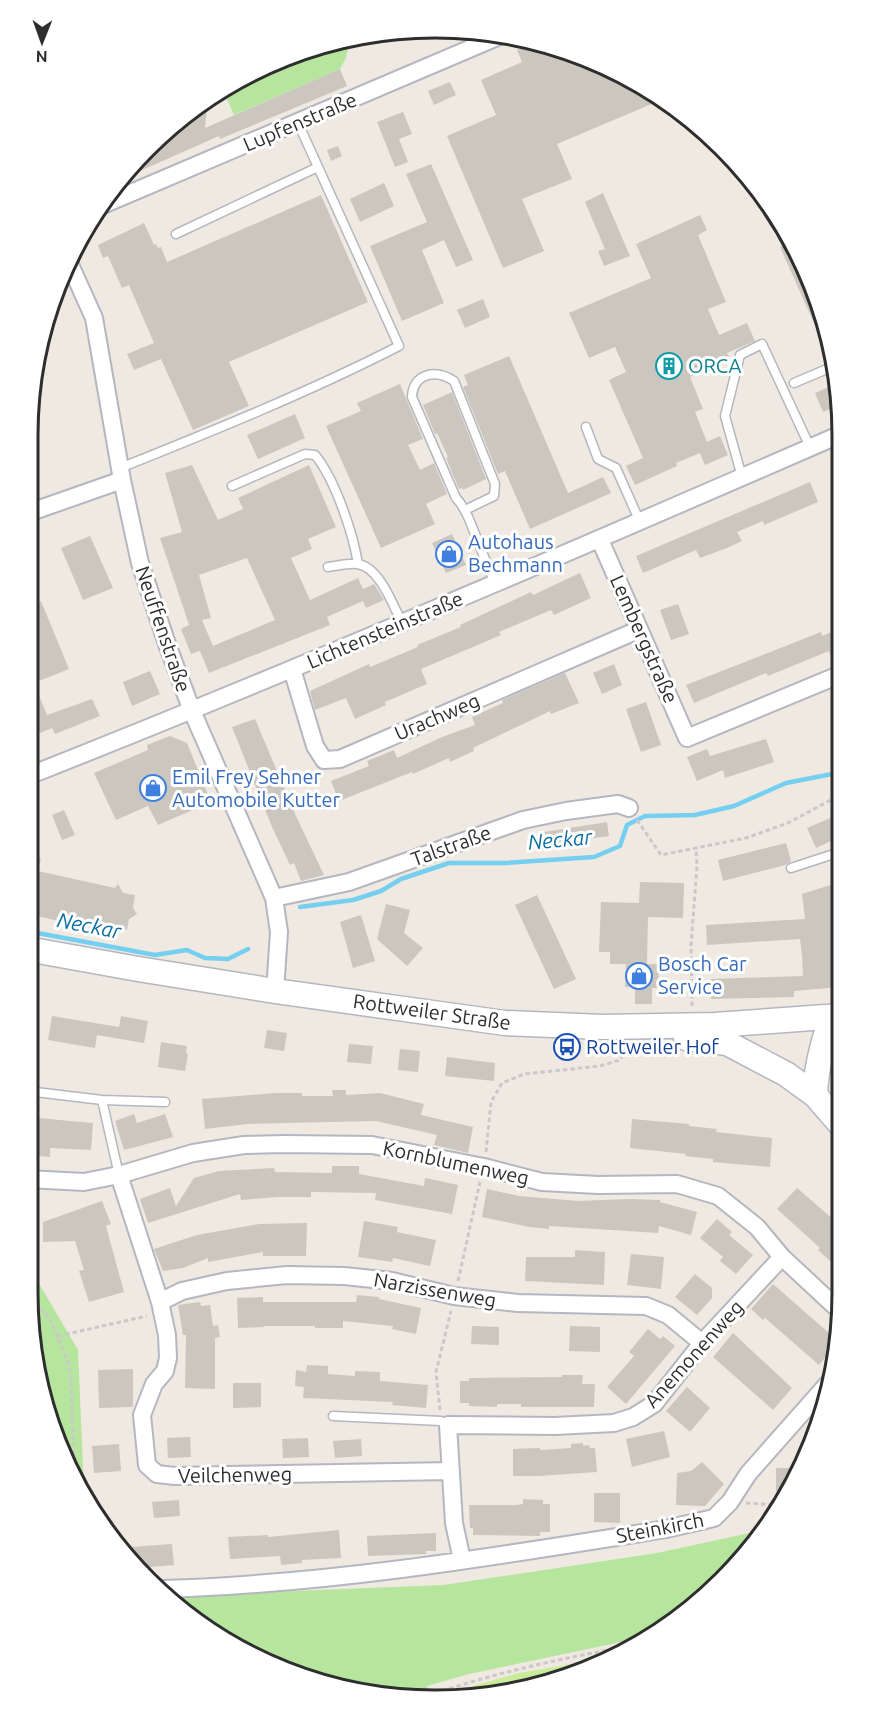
<svg xmlns="http://www.w3.org/2000/svg" width="869" height="1728" font-family="Ubuntu,sans-serif">
<rect width="100%" height="100%" fill="#efe9e1"/>
<path fill="#b6e59e" d="M350,38L346,58L340,69L234,115L222,88L230,82L303,49Z
M27,1263L78,1350L84,1491L49,1425L27,1294Z
M759,1531L723,1581L645,1637L469,1674L427,1686L429,1696L355,1693L278,1670L208,1633L169,1596L444,1585L657,1553Z"/>
<path fill="#c9ec9a" d="M330,43L279,63L278,60L303,49Z
M619,1656L487,1698L438,1696L519,1673Z"/>
<g fill="none" stroke-linecap="round" stroke-linejoin="round">
<path stroke="#75cff0" stroke-width="4.5" d="M300,907L353,900L381,891L401,879L449,863H506L594,857L620,846L627,825L645,816L695,815L734,806L786,783L832,774L840,767
M27,931L155,955L187,950L205,958L228,959L248,949"/>
</g>
<path fill="#cbc7bf" fill-rule="evenodd" d="M540,41L614,69L650,93L654,103L557,144L572,179L522,199L544,251L503,268L447,136L496,115L481,80L522,62L517,50Z
M340,69L347,86L220,139L219,136L115,182L166,128L193,109L197,114L207,109L205,128Z
M450,82L456,95L434,105L428,91Z
M403,112L412,134L399,139L408,162L395,167L377,122Z
M338,146L342,156L331,161L327,150Z
M431,164L473,260L456,267L444,240L422,250L444,303L402,321L370,246L427,222L406,174Z
M384,183L394,206L360,222L350,199Z
M603,193L630,256L604,266L598,251L605,249L585,202Z
M321,195L368,302L229,362L249,406L193,430L161,359L134,370L127,354L154,343L129,285L122,288L108,256L103,258L98,245L144,223L154,245L156,244L158,248L161,247L167,262Z
M700,215L707,230L698,235L726,302L708,309L719,335L747,323L755,341L727,353L730,359L690,377L703,409L695,412L707,442L720,436L728,455L705,465L700,453L676,463L677,466L635,485L626,466L643,458L609,380L626,372L615,347L589,358L569,313L651,278L636,244Z
M790,243L811,278L825,330L818,332L780,247Z
M483,299L490,317L465,328L457,310Z
M509,356L568,493L603,477L611,493L530,529L505,471L498,474L463,387L468,385L464,375Z
M838,383L839,405L823,412L815,393Z
M400,384L423,439L408,445L420,470L434,463L447,494L426,504L435,524L381,548L326,426L361,411L357,403Z
M452,392L486,479L463,490L462,488L459,489L446,458L448,457L437,433L435,434L423,405Z
M295,414L305,438L258,459L247,435Z
M192,465L218,520L243,509L238,498L309,465L336,527L308,539L312,549L291,558L310,600L358,578L363,589L374,584L384,600L366,608L363,601L327,617L330,625L209,673L200,651L191,654L181,629L189,625L160,538L182,532L165,473ZM247,558L275,620L213,646L202,620L211,618L199,575Z
M810,482L818,502L764,525L763,521L737,532L742,541L727,548L700,558L696,550L643,573L636,556Z
M452,534L466,565L446,573L432,543Z
M90,536L113,588L83,600L61,548Z
M580,573L591,598L554,615L551,610L499,632L501,635L421,669L427,684L385,702L386,705L355,719L346,698L315,710L310,691L369,664L370,667L418,647L417,645L461,627L460,625L531,592L533,595Z
M41,601L69,669L34,683L47,715L92,699L100,716L55,734L52,728L28,738V606Z
M678,604L689,634L671,640L660,610Z
M839,629V651L830,655L829,651L768,676L766,673L694,703L686,685L821,632L822,636Z
M614,664L622,685L602,694L593,673Z
M150,671L160,694L132,706L123,682Z
M565,673L579,703L551,714L550,711L473,748L474,751L450,762L449,758L413,774L412,772L339,801L331,781L369,766L367,761L394,750L397,758L442,737L475,725L472,717L503,703L502,700Z
M646,702L661,745L641,752L626,709Z
M255,719L296,816L324,875L301,881L294,863L290,865L272,827L232,727Z
M170,736L187,743L211,802L158,825L148,806L116,820L94,773L148,750L147,745Z
M766,739L774,762L725,778L723,770L697,781L687,757L707,749L710,756Z
M64,810L75,835L62,840L52,815Z
M840,814V837L816,848L807,828Z
M607,822L609,836L540,846L538,833Z
M786,843L791,861L785,865L723,881L718,860Z
M27,856L41,858L38,871L115,888L118,884L123,893L135,895L133,908L137,914L129,919L127,930L113,928L104,933L98,919L87,927L27,914Z
M640,882L684,883L683,918L648,917L647,964H659L658,988H652V1004H635V987H625L626,964H610V952H599L601,902L639,903Z
M840,882V987L794,991V997L711,999V979L803,976L802,956L800,939L707,945L706,925L805,919L802,894Z
M537,895L576,979L554,989L515,905Z
M386,904L410,910L404,933L423,948L407,966L377,939Z
M361,915L375,961L353,968L340,922Z
M52,1016L119,1027L121,1016L148,1021L144,1043L97,1035L95,1048L48,1040Z
M267,1030L287,1033L284,1051L264,1048Z
M161,1042L187,1046L186,1053L188,1054L185,1071L158,1067Z
M349,1044L373,1046L371,1064L347,1062Z
M400,1049L420,1051L418,1072L398,1070Z
M447,1057L495,1063L494,1081L445,1076Z
M332,1090H346V1095L380,1093L424,1104L421,1115L473,1127L468,1153L434,1145L437,1135L376,1121L248,1124L205,1129L202,1099L275,1093H302V1096H333Z
M134,1114L137,1123L165,1114L173,1137L124,1150L115,1121Z
M27,1117L93,1123L91,1150L50,1148V1157L27,1155Z
M632,1119L689,1124V1126L717,1129L716,1132L772,1138L770,1167L713,1162V1159L685,1156L686,1154L630,1148Z
M332,1166H359V1174L424,1186L425,1178L458,1185L452,1214L375,1200L376,1193L311,1192V1197H277L241,1200L240,1194L148,1223L140,1199L170,1188L176,1206L194,1178L219,1171L274,1168L275,1172L332,1173Z
M797,1188L841,1226V1271L818,1250L820,1248L777,1209Z
M487,1189L519,1196L578,1201L629,1199L660,1200V1202L697,1212L691,1235L659,1226L658,1233L549,1226V1229L529,1227L482,1217Z
M102,1201L111,1224L106,1226L124,1292L89,1302L79,1271L84,1270L75,1241L43,1242V1222Z
M717,1219L732,1232L729,1235L753,1255L736,1274L720,1261L723,1257L700,1238Z
M364,1221L398,1227L397,1232L436,1240L430,1266L393,1258L392,1262L358,1257Z
M307,1223L306,1256H263V1252L208,1262V1258L183,1268L163,1271L154,1249L197,1235L259,1224Z
M575,1250L605,1252L604,1285L525,1281L526,1257H575Z
M631,1254L664,1257L661,1289L627,1285Z
M695,1274L712,1288V1298L697,1315L675,1297Z
M773,1284L838,1341L819,1365L765,1318L763,1320L751,1309Z
M357,1295L379,1297V1299L421,1308L416,1334L392,1329L393,1326L343,1321V1328H315V1326H264V1327L238,1328L237,1298L263,1297V1302H356Z
M200,1302L201,1306L210,1305L213,1326L218,1325L220,1337L215,1338V1389L185,1388L186,1335H183L178,1305Z
M472,1326L499,1327V1345L471,1344Z
M570,1326L600,1327V1352L569,1351Z
M648,1329L660,1339L663,1336L675,1346L626,1404L607,1387L634,1356L629,1352Z
M733,1333L792,1388L773,1410L713,1357Z
M307,1365L328,1366V1374L355,1376V1371L380,1372V1381L428,1385L426,1408L392,1405L393,1402L303,1398L304,1387L295,1386L296,1370L306,1372Z
M133,1369V1407L99,1408L98,1370Z
M562,1375H583L582,1384H595L594,1407H521V1404H497V1407L469,1406V1403H460V1381H469V1378L562,1377Z
M233,1383H261V1407L233,1408Z
M687,1387L710,1408L690,1432L666,1411Z
M664,1431L670,1457L632,1467L626,1439Z
M190,1437L191,1457L168,1458L167,1438Z
M308,1438L309,1457L283,1458L282,1439Z
M361,1439L362,1456L335,1458L333,1441Z
M583,1443V1446L589,1445L590,1448H595L597,1472L539,1476H513V1449L540,1448V1450L571,1448V1444Z
M119,1444L121,1471L94,1473L92,1446Z
M702,1462L724,1484L705,1506L676,1505L677,1473L691,1471Z
M776,1468H796L797,1478L788,1491H776Z
M594,1493H620V1523L594,1522Z
M523,1499L543,1500V1504H550V1532H540V1536L473,1535V1528H470L469,1505H516L523,1504Z
M179,1500L180,1516L154,1518L152,1502Z
M339,1530L341,1558L302,1560V1563L281,1565L280,1556L230,1559L228,1537L268,1535V1537Z
M436,1533V1551H426V1554L368,1556L367,1536Z
M172,1544L174,1565L139,1568L118,1548Z"/>
<g fill="none" stroke-linecap="round" stroke-linejoin="round">
<defs>
<path id="lane" d="M176,234L318,167L298,123
M794,383L834,366
M586,427L598,459L616,468L640,522
M120,468C215,430 309,392 399,346L318,167
M742,477L725,416L740,355L762,344L810,447
M232,486L305,454L315,455C335,479 353,533 358,564
M465,510L494,496L495,484L454,381C436,369 413,373 412,397L456,498C462,504 465,510 469,519L495,584
M328,567C337,566 348,563 357,564C379,566 393,605 402,623
M791,868L840,852
M27,1091L102,1100L165,1102
M102,1100L119,1175
M333,1416L441,1421L448,1425"/>
<path id="street" d="M98,207L502,35
M67,258L94,318L122,480L140,563L167,644L192,711L274,898L279,932L275,991
M28,513L122,480
M600,540L687,738L839,675
M292,669L315,746L324,760L340,759L638,630
M28,776C301,668 570,552 839,435
M274,898L349,882L523,820L566,811L618,804L629,808
M119,1175L160,1302L167,1335L168,1358L165,1371L154,1384L142,1415L147,1465L157,1474L175,1476L451,1471
M27,1179L84,1182L119,1175L193,1153L244,1145L284,1144L372,1145L484,1167L542,1182L598,1185L677,1184L718,1196L757,1227L782,1257L841,1312
M160,1302L182,1291L227,1281L287,1275L344,1276L392,1281L454,1296L518,1303L646,1306L668,1315L702,1343
M462,1560L454,1523L448,1425L555,1426L614,1423L633,1417L654,1404L702,1343L782,1257
M162,1589C332,1584 498,1556 666,1529L714,1518L730,1502L748,1474L831,1380"/>
<path id="secondary" d="M27,949L138,969L275,991L505,1023L603,1027L715,1025L840,1016
M686,1038L727,1043L786,1074L815,1095L841,1125
M815,1095C816,1067 822,1044 832,1017"/>
</defs>
<use href="#lane" stroke="#b4b7c1" stroke-width="11"/>
<use href="#street" stroke="#b4b7c1" stroke-width="20"/>
<use href="#secondary" stroke="#b4b7c1" stroke-width="27"/>
<path stroke="#c9c9c9" stroke-width="3" stroke-dasharray="4.5 3" stroke-linecap="butt" d="M637,820L661,855L746,838L788,823L840,795
M692,1006L691,946L697,866L696,849
M486,1152L491,1102L502,1083L524,1074L600,1066L620,1060L627,1046
M458,1281L480,1182
M28,1299L50,1318L70,1368L75,1474
M58,1336L147,1316
M440,1410L436,1372L451,1311
M746,1503L778,1505
M428,1696C496,1672 564,1658 635,1645"/>
<use href="#lane" stroke="#fff" stroke-width="8"/>
<use href="#street" stroke="#fff" stroke-width="16"/>
<use href="#secondary" stroke="#fff" stroke-width="24"/>
</g>
<defs>
<symbol id="building-ring" viewBox="-11 -11 22 22"><circle r="9.5" fill="#fff" stroke="#0f9aa8" stroke-width="1.5"/><path d="M-4-6H4V6H1V3H-1V6H-4ZM-2.5-4.3h1.7v1.8h-1.7ZM.8-4.3h1.7v1.8H.8ZM-2.5-1h1.7V.8h-1.7ZM.8-1h1.7V.8H.8Z" fill="#0f9aa8"/></symbol>
<symbol id="shop-ring" viewBox="-11 -11 22 22"><circle r="9.5" fill="#fff" stroke="#3f7fe0" stroke-width="1.5"/><path d="M-5-2.5h2.3a2.7 3.5 0 0 1 5.4 0H5L5.5 6h-11ZM-1.5-2.5h3a1.5 2.3 0 0 0-3 0Z" fill="#3f7fe0"/></symbol>
<symbol id="bus-ring" viewBox="-11 -11 22 22"><circle r="9.5" fill="#fff" stroke="#1a4fb4" stroke-width="1.5"/><path d="M-5-6H5V4H4V6H2V4H-2V6H-4V4H-5ZM-3.5-4V0h7V-4ZM-3.5 1.2v1.5H-2V1.2ZM2 1.2v1.5H3.5V1.2Z" fill="#1a4fb4"/></symbol>
</defs>
<g fill-rule="evenodd">
<use href="#building-ring" x="654" y="351" width="30" height="30"/>
<use href="#shop-ring" x="434" y="539" width="30" height="30"/>
<use href="#shop-ring" x="138" y="773" width="30" height="30"/>
<use href="#shop-ring" x="624" y="961" width="30" height="30"/>
<use href="#bus-ring" x="552" y="1032" width="30" height="30"/>
</g>
<g text-anchor="middle" stroke-width="6" stroke-linejoin="round" paint-order="stroke">
<g font-size="20" fill="#2e2e2e" stroke="#fff">
<text transform="translate(300 122) rotate(-23)" y="7">Lupfenstraße</text>
<text transform="translate(163 629) rotate(71)" y="7">Neuffenstraße</text>
<text transform="translate(385 630) rotate(-23)" y="7">Lichtensteinstraße</text>
<text transform="translate(644 639) rotate(66)" y="7">Lembergstraße</text>
<text transform="translate(437 717) rotate(-23)" y="7">Urachweg</text>
<text transform="translate(451 846) rotate(-20)" y="7">Talstraße</text>
<text transform="translate(432 1012) rotate(8)" y="7">Rottweiler Straße</text>
<text transform="translate(456 1163) rotate(12)" y="7">Kornblumenweg</text>
<text transform="translate(435 1290) rotate(10)" y="7">Narzissenweg</text>
<text transform="translate(694 1354) rotate(-48)" y="7">Anemonenweg</text>
<text transform="translate(235 1475) rotate(-1)" y="7">Veilchenweg</text>
<text transform="translate(660 1528) rotate(-11)" y="7">Steinkirch</text>
</g>
<g font-size="20" fill="#0d838f" stroke="#fff" text-anchor="start">
<text x="688" y="373">ORCA</text>
</g>
<g font-size="20" fill="#366cbe" stroke="#fff" text-anchor="start">
<text x="468" y="549">Autohaus<tspan x="468" dy="23">Bechmann</tspan></text>
<text x="172" y="784">Emil Frey Sehner<tspan x="172" dy="23">Automobile Kutter</tspan></text>
<text x="658" y="971">Bosch Car<tspan x="658" dy="23">Service</tspan></text>
</g>
<g font-size="20" fill="#164399" stroke="#fff" text-anchor="start">
<text x="586" y="1054">Rottweiler Hof</text>
</g>
<g font-size="21" font-style="italic" fill="#0d6fa3" stroke="#fff">
<text transform="translate(560 840) rotate(-5)" y="7">Neckar</text>
<text transform="translate(89 926) rotate(11)" y="7">Neckar</text>
</g>
</g>
<path d="M0 0H869V1728H0ZM435 38H435A397 397 0 0 1 832 435V1293A397 397 0 0 1 435 1690H435A397 397 0 0 1 38 1293V435A397 397 0 0 1 435 38Z" fill="#fff" fill-rule="evenodd"/>
<path fill="none" stroke="#2e2e2e" stroke-width="3" d="M435 38H435A397 397 0 0 1 832 435V1293A397 397 0 0 1 435 1690H435A397 397 0 0 1 38 1293V435A397 397 0 0 1 435 38Z"/>
<g transform="translate(42 42) rotate(181)" stroke="#ffffff" stroke-width="4.5" paint-order="stroke">
<path d="M0-4.5L10 22L0 15L-10 22Z" fill="#2e2e2e"/>
<text y="-9" font-size="16" font-weight="bold" text-anchor="middle" fill="#2e2e2e">N</text>
</g>
</svg>
